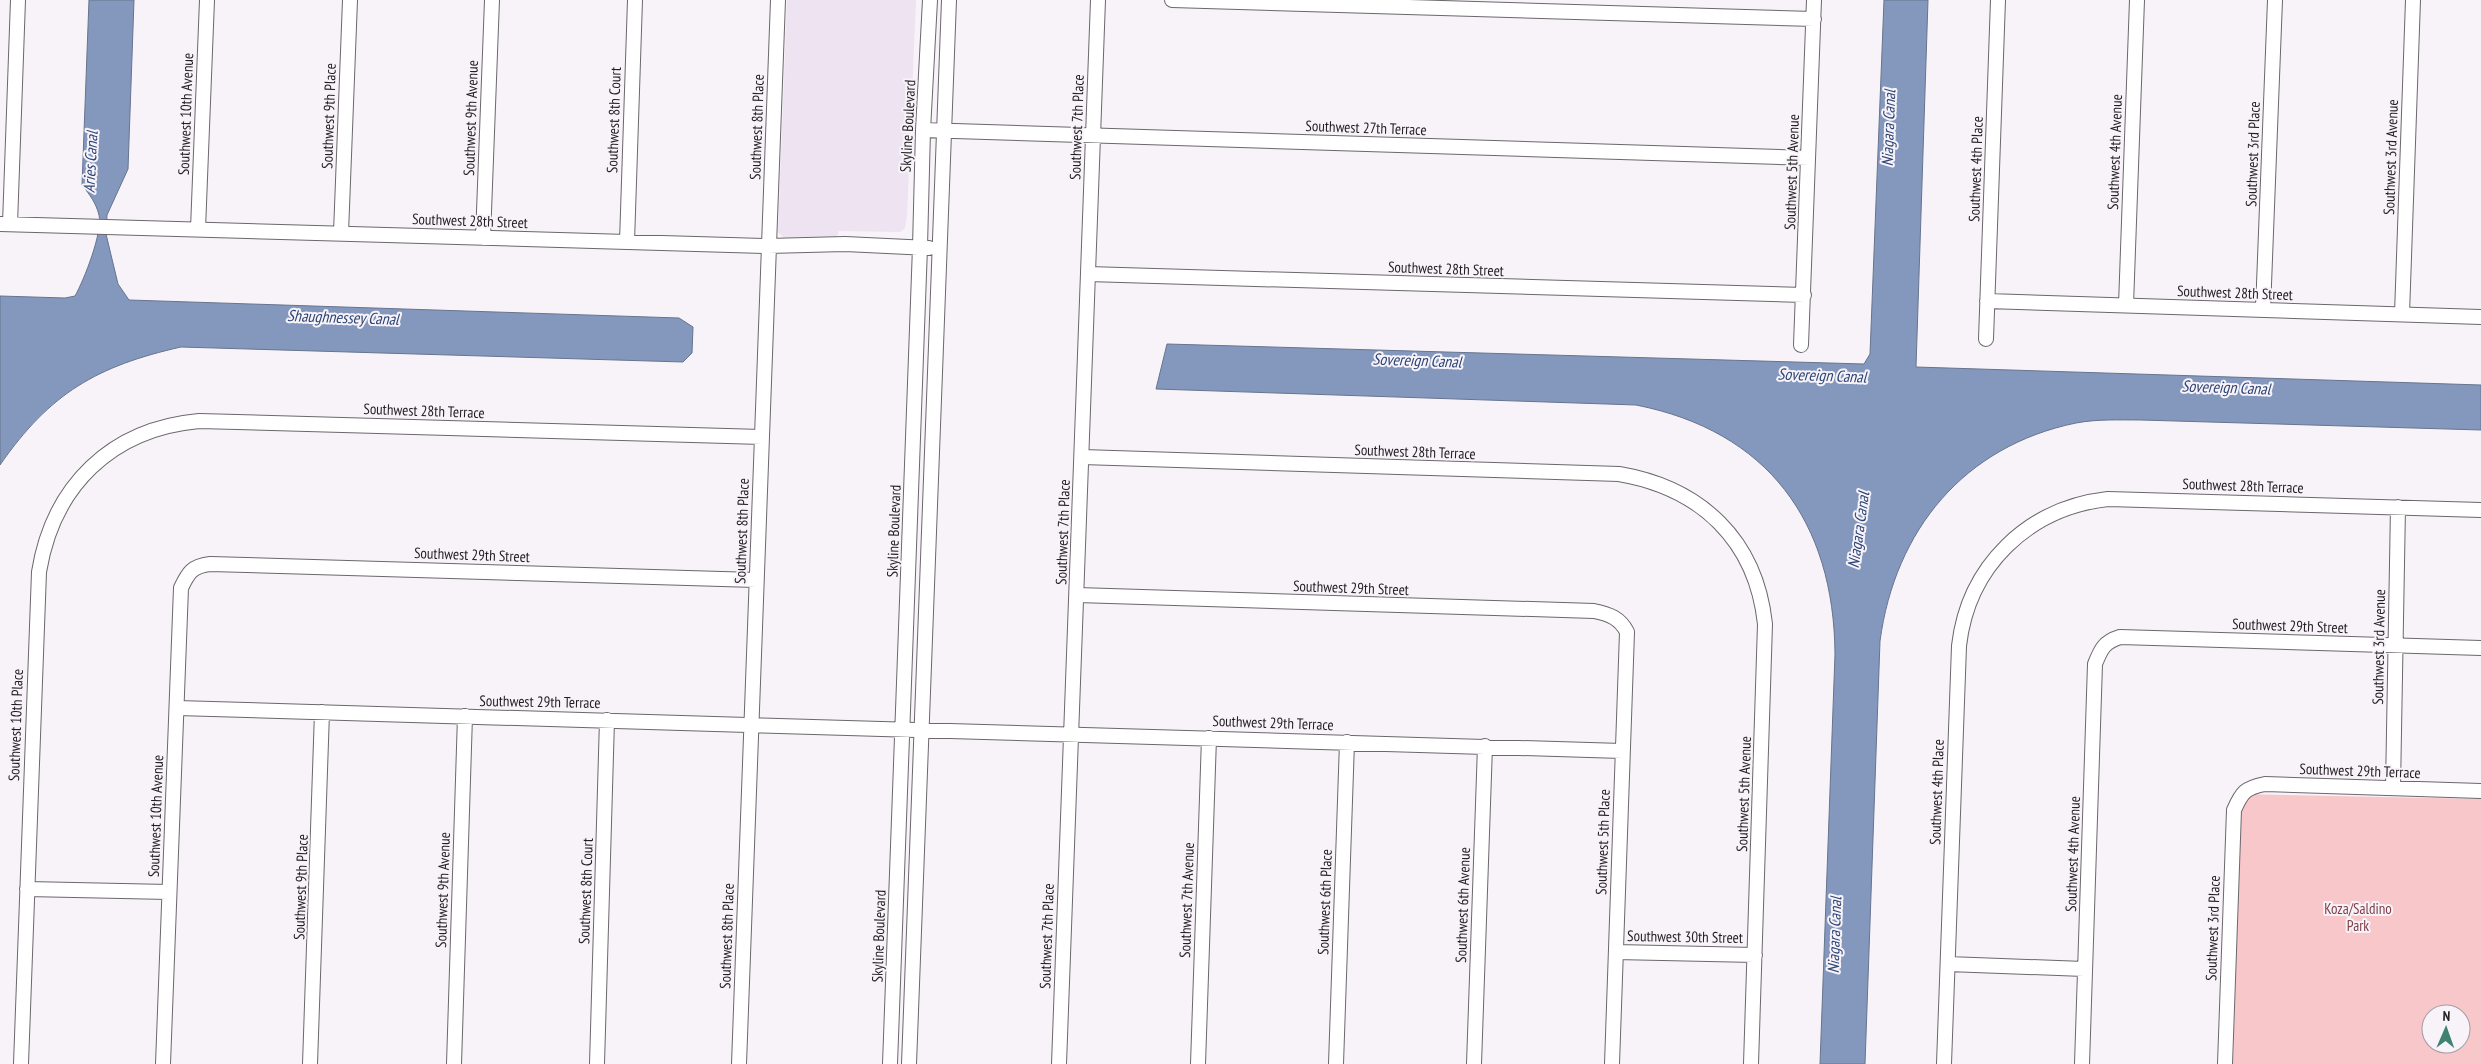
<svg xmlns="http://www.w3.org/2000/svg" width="2481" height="1064" font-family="'PT Sans Narrow',sans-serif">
<rect width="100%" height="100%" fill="#f8f3f9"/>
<path fill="#eee4f1" d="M787,0H916L907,215L905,228L900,232L839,231L836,238L787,241L778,232Z"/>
<path fill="#f8c7ca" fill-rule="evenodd" d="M2241,794L2481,799V1064H2233ZM2431,1014H2461V1044H2431Z"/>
<path fill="#8498bd" stroke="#66748e" d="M89,0H134L128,169L107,215L106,234L118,284L129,300L679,318L693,327L692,353L683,362L181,347C97,366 50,393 0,465V296L65,298L75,296C84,280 103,232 99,215C96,203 90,195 82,185Z
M1884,0H1928L1916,367L2481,385V430L2141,420C2119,420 2097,419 2076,423C1964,446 1895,530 1880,641L1865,1064H1820L1835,654C1834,522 1768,431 1636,405L1156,389L1167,344L1864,364L1870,354Z"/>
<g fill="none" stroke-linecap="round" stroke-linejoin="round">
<defs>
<path id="minor" d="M1172,0L1814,19
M923,130L1808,158
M0,224L768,246L845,244L929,248
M10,224L18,0
M198,229L207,0
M341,233L350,0
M483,238L492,0
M627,242L635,0
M1088,274L1804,295
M1987,301L2481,317
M2126,305L2137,0
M2263,310L2275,0
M2402,314L2413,0
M1986,339L1998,0
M1801,345L1814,0
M1082,457L1619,474C1701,488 1756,540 1765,624L1751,1064
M1077,595L1594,611C1609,614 1620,618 1627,632L1612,1064
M177,708L1622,751
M2393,788L2398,507
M27,889L169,892
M1616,952L1755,955
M1948,964L2084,969
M21,1064L39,572C53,486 111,429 199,421L762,437
M163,1064L181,588C188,573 192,566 210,564L756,580
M310,1064L322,712
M454,1064L465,716
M597,1064L607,720
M739,1064L778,0
M890,1064L920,247L923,130L930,0
M909,1064L949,0
M1059,1064L1098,0
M1198,1064L1209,738
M1336,1064L1347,742
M1474,1064L1485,746
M1944,1064L1959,646C1968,566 2028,508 2108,499L2481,510
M2082,1064L2095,664C2101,649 2104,642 2120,637L2481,648
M2225,1064L2234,810C2242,792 2245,788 2265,784L2481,791"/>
</defs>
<use href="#minor" stroke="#6b676c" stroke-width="16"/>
<use href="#minor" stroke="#fff" stroke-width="14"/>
</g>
<g text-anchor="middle" stroke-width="4" stroke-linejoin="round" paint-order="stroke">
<g font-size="15" fill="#211f21" stroke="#f8f3f9">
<text transform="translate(186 114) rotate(-88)" y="5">Southwest 10th Avenue</text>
<text transform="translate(329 116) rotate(-88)" y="5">Southwest 9th Place</text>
<text transform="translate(471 118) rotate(-88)" y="5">Southwest 9th Avenue</text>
<text transform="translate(614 120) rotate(-88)" y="5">Southwest 8th Court</text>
<text transform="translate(908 126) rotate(-87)" y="5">Skyline Boulevard</text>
<text transform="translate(757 127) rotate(-88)" y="5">Southwest 8th Place</text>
<text transform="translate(1077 127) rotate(-88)" y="5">Southwest 7th Place</text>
<text transform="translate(1366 128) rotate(2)" y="5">Southwest 27th Terrace</text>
<text transform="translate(2115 152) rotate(-88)" y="5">Southwest 4th Avenue</text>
<text transform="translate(2253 154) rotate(-88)" y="5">Southwest 3rd Place</text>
<text transform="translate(2391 157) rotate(-88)" y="5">Southwest 3rd Avenue</text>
<text transform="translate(1976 169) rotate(-88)" y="5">Southwest 4th Place</text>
<text transform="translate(1792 172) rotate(-88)" y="5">Southwest 5th Avenue</text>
<text transform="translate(470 221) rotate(2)" y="5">Southwest 28th Street</text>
<text transform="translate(1446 269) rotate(2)" y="5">Southwest 28th Street</text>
<text transform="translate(2235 293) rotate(2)" y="5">Southwest 28th Street</text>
<text transform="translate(424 411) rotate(2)" y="5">Southwest 28th Terrace</text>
<text transform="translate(1415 452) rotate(2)" y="5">Southwest 28th Terrace</text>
<text transform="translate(2243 486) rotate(2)" y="5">Southwest 28th Terrace</text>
<text transform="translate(742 531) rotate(-88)" y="5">Southwest 8th Place</text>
<text transform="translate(894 531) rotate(-88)" y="5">Skyline Boulevard</text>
<text transform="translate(1063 532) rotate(-88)" y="5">Southwest 7th Place</text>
<text transform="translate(472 555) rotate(2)" y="5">Southwest 29th Street</text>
<text transform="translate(1351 588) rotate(2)" y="5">Southwest 29th Street</text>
<text transform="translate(2290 626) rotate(2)" y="5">Southwest 29th Street</text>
<text transform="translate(2379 647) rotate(-89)" y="5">Southwest 3rd Avenue</text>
<text transform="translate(540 702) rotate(1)" y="5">Southwest 29th Terrace</text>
<text transform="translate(1273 723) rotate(2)" y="5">Southwest 29th Terrace</text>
<text transform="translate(16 725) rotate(-88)" y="5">Southwest 10th Place</text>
<text transform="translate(2360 771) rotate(2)" y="5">Southwest 29th Terrace</text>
<text transform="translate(1937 792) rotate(-88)" y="5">Southwest 4th Place</text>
<text transform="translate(1744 794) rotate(-88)" y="5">Southwest 5th Avenue</text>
<text transform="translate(156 816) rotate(-88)" y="5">Southwest 10th Avenue</text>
<text transform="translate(1603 842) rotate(-88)" y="5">Southwest 5th Place</text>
<text transform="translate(2073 854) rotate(-88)" y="5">Southwest 4th Avenue</text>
<text transform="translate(301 887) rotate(-88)" y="5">Southwest 9th Place</text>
<text transform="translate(443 890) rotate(-88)" y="5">Southwest 9th Avenue</text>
<text transform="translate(586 891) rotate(-88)" y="5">Southwest 8th Court</text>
<text transform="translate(1187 900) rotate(-88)" y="5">Southwest 7th Avenue</text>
<text transform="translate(1325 902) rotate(-88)" y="5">Southwest 6th Place</text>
<text transform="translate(1463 905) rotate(-88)" y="5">Southwest 6th Avenue</text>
<text transform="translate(2213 928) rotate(-88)" y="5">Southwest 3rd Place</text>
<text transform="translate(727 936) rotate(-88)" y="5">Southwest 8th Place</text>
<text transform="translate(879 936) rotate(-88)" y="5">Skyline Boulevard</text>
<text transform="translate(1047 936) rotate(-88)" y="5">Southwest 7th Place</text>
<text transform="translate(1685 937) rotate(1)" y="5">Southwest 30th Street</text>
</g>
<g font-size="15" fill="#7f3e46" stroke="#f8f3f9">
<text x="2358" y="914">Koza/Saldino<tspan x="2358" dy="17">Park</tspan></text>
</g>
<g font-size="16" font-style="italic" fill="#2b4576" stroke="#f8f3f9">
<text transform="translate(1888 128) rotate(-88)" y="6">Niagara Canal</text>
<text transform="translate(90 162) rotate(-87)" y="6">Aries Canal</text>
<text transform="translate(343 317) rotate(2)" y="6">Shaughnessey Canal</text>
<text transform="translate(1417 360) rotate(2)" y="6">Sovereign Canal</text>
<text transform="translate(1822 375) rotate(2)" y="6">Sovereign Canal</text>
<text transform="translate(2226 387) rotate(2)" y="6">Sovereign Canal</text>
<text transform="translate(1858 530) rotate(-82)" y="6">Niagara Canal</text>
<text transform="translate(1834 935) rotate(-88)" y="6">Niagara Canal</text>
</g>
</g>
<g transform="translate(2446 1029) rotate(2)"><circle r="24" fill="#f8f3f9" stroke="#a29ea3"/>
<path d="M0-4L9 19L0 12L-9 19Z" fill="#3f8273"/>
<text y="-8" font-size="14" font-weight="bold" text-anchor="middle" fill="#211f21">N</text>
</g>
</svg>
